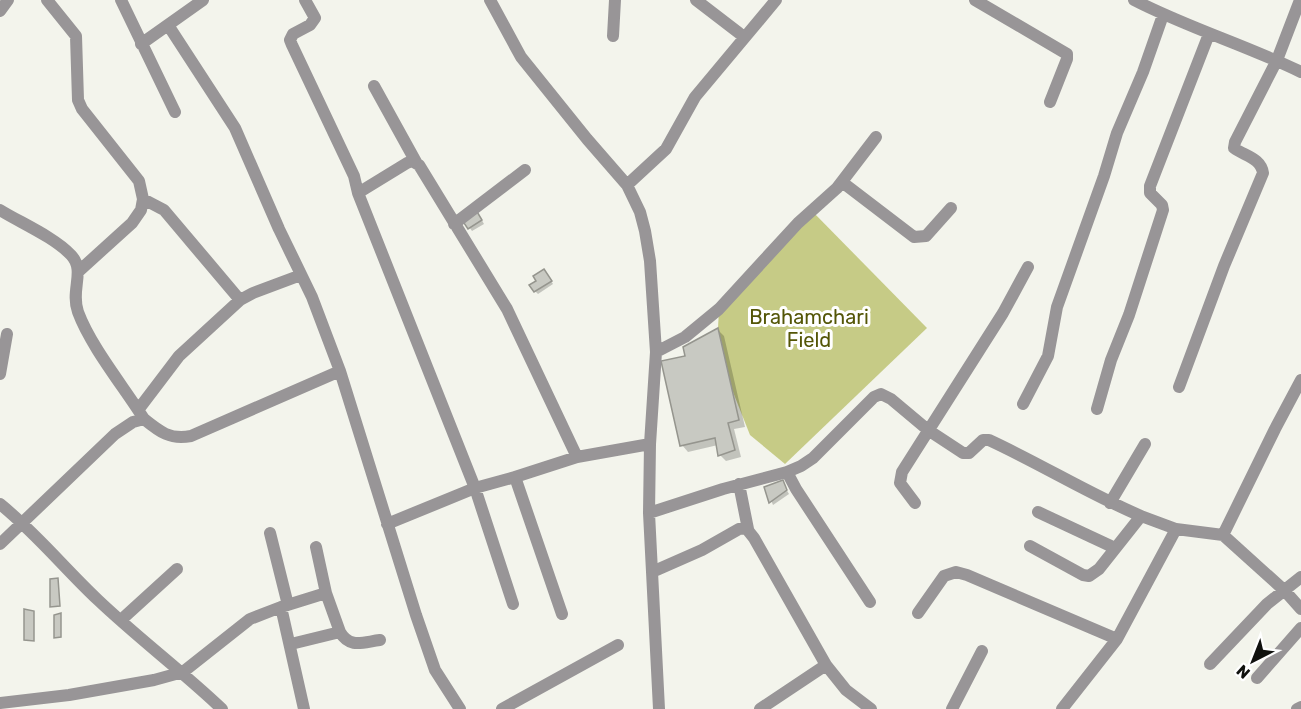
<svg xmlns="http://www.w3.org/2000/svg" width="1301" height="709" font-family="Rubik,sans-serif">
<rect width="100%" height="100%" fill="#f3f4ec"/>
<path fill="#c6cb86" d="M811,210L927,328L785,464L750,435L731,387L718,328L719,309Z"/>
<path fill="#0003" d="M479,215L484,224L472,231L464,220Z
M546,273L553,284L538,294L535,291L538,282Z
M718,330L724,336L745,427L734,429L741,457L726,461L720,455L718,445L688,452L682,445L687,357Z
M782,482L789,494L773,505L766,488Z"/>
<path fill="#c8c9c2" stroke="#95958e" stroke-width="1.5" d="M476,210L482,220L468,229L462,220Z
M544,269L552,281L534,292L529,285L536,281L533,276Z
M718,328L739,420L728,423L735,450L718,456L715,438L680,446L661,361L685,356L683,347Z
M783,480L787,490L769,503L764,487Z
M58,578L60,606L50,607V579Z
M24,609L34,611V641L24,640Z
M61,613V637L54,638V615Z"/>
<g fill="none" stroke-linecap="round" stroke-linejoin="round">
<path stroke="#989597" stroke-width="12" d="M47,0L76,36L78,100L82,109L139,181L143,199L141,210L132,223L79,271
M121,0L175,112
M305,0L315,18L310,25L293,34L290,40L292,45L354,176L358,193
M490,0L521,57L587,139L627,185L640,212L645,231L650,261L656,352L650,444L649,513L659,709
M696,0L739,33
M975,0L1067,54V59L1050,102
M1134,0C1188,28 1246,45 1301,72
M0,11L8,0
M168,25L235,128L279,229L312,297L340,371L416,615L435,670L460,709
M613,36L615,0
M141,44L203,0
M374,86L416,162
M842,182L914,237L926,236L951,208
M627,185L666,149L695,97L776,0
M143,199L164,210L240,300
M0,210C21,223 54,237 71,255C86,271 70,290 78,312C91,347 124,387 144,419
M454,224L525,170
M656,352L685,337L719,309L798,223L837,188L876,137
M0,374L7,334
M1179,387L1224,266L1263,173C1261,158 1245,156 1234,148L1235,142L1277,60L1300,0
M1023,404L1048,356L1057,307L1104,176L1117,133L1143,72L1163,15
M1097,409L1111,360L1129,315L1163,210L1162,205L1150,193V186L1209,34
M138,410L179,356L240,300L253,293L301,275
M787,472L796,489L870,602
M515,477L562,614
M739,484L748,529
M915,503L900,483L902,472L1003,313L1028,267
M1110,503L1145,444
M0,504C36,533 65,569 98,600C138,638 182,671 222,709
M1038,512L1115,548
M649,513L723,489L787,472L801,466L813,458L874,397L881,394L891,399L928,430L963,453H969L983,440H989C1041,464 1089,494 1141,516
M387,524L475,488L515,477L577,457L650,444
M1176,529L1223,535L1275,429L1301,380
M270,533L288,605
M1223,535L1285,591L1301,609
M0,544L115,434L133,422L144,419C160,432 170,440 191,436L340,371
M1030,546L1083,575L1089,576L1099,569L1141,516L1176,529L1117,639L1062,709
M652,572L702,550L739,529L746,528L754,538L826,665L846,690L871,709
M326,593L340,632
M513,604L475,488L358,193L407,163L412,161L419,165L507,309L577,457
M281,607L326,593L316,547
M918,613L944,576L956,572L967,575L1117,639
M121,620L177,569
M291,644L340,632C350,649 363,642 380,640
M1210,664L1267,604L1301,577
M1257,678L1301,628
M0,703L69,695L154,680L183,672L250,619L281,607L304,709
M502,709L618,645
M760,709L826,665
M952,709L982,651
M1297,709L1301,707"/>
</g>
<g text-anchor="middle" stroke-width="6" stroke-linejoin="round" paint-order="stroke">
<g font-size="20" fill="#545607" stroke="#fff">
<text x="809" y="324">Brahamchari<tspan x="809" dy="23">Field</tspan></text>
</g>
</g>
<g transform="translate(1253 661) rotate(222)" stroke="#ffffff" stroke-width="4.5" paint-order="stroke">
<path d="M0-4.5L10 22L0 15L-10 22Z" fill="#10110e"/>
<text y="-9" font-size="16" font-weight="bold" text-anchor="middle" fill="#10110e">N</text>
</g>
</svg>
